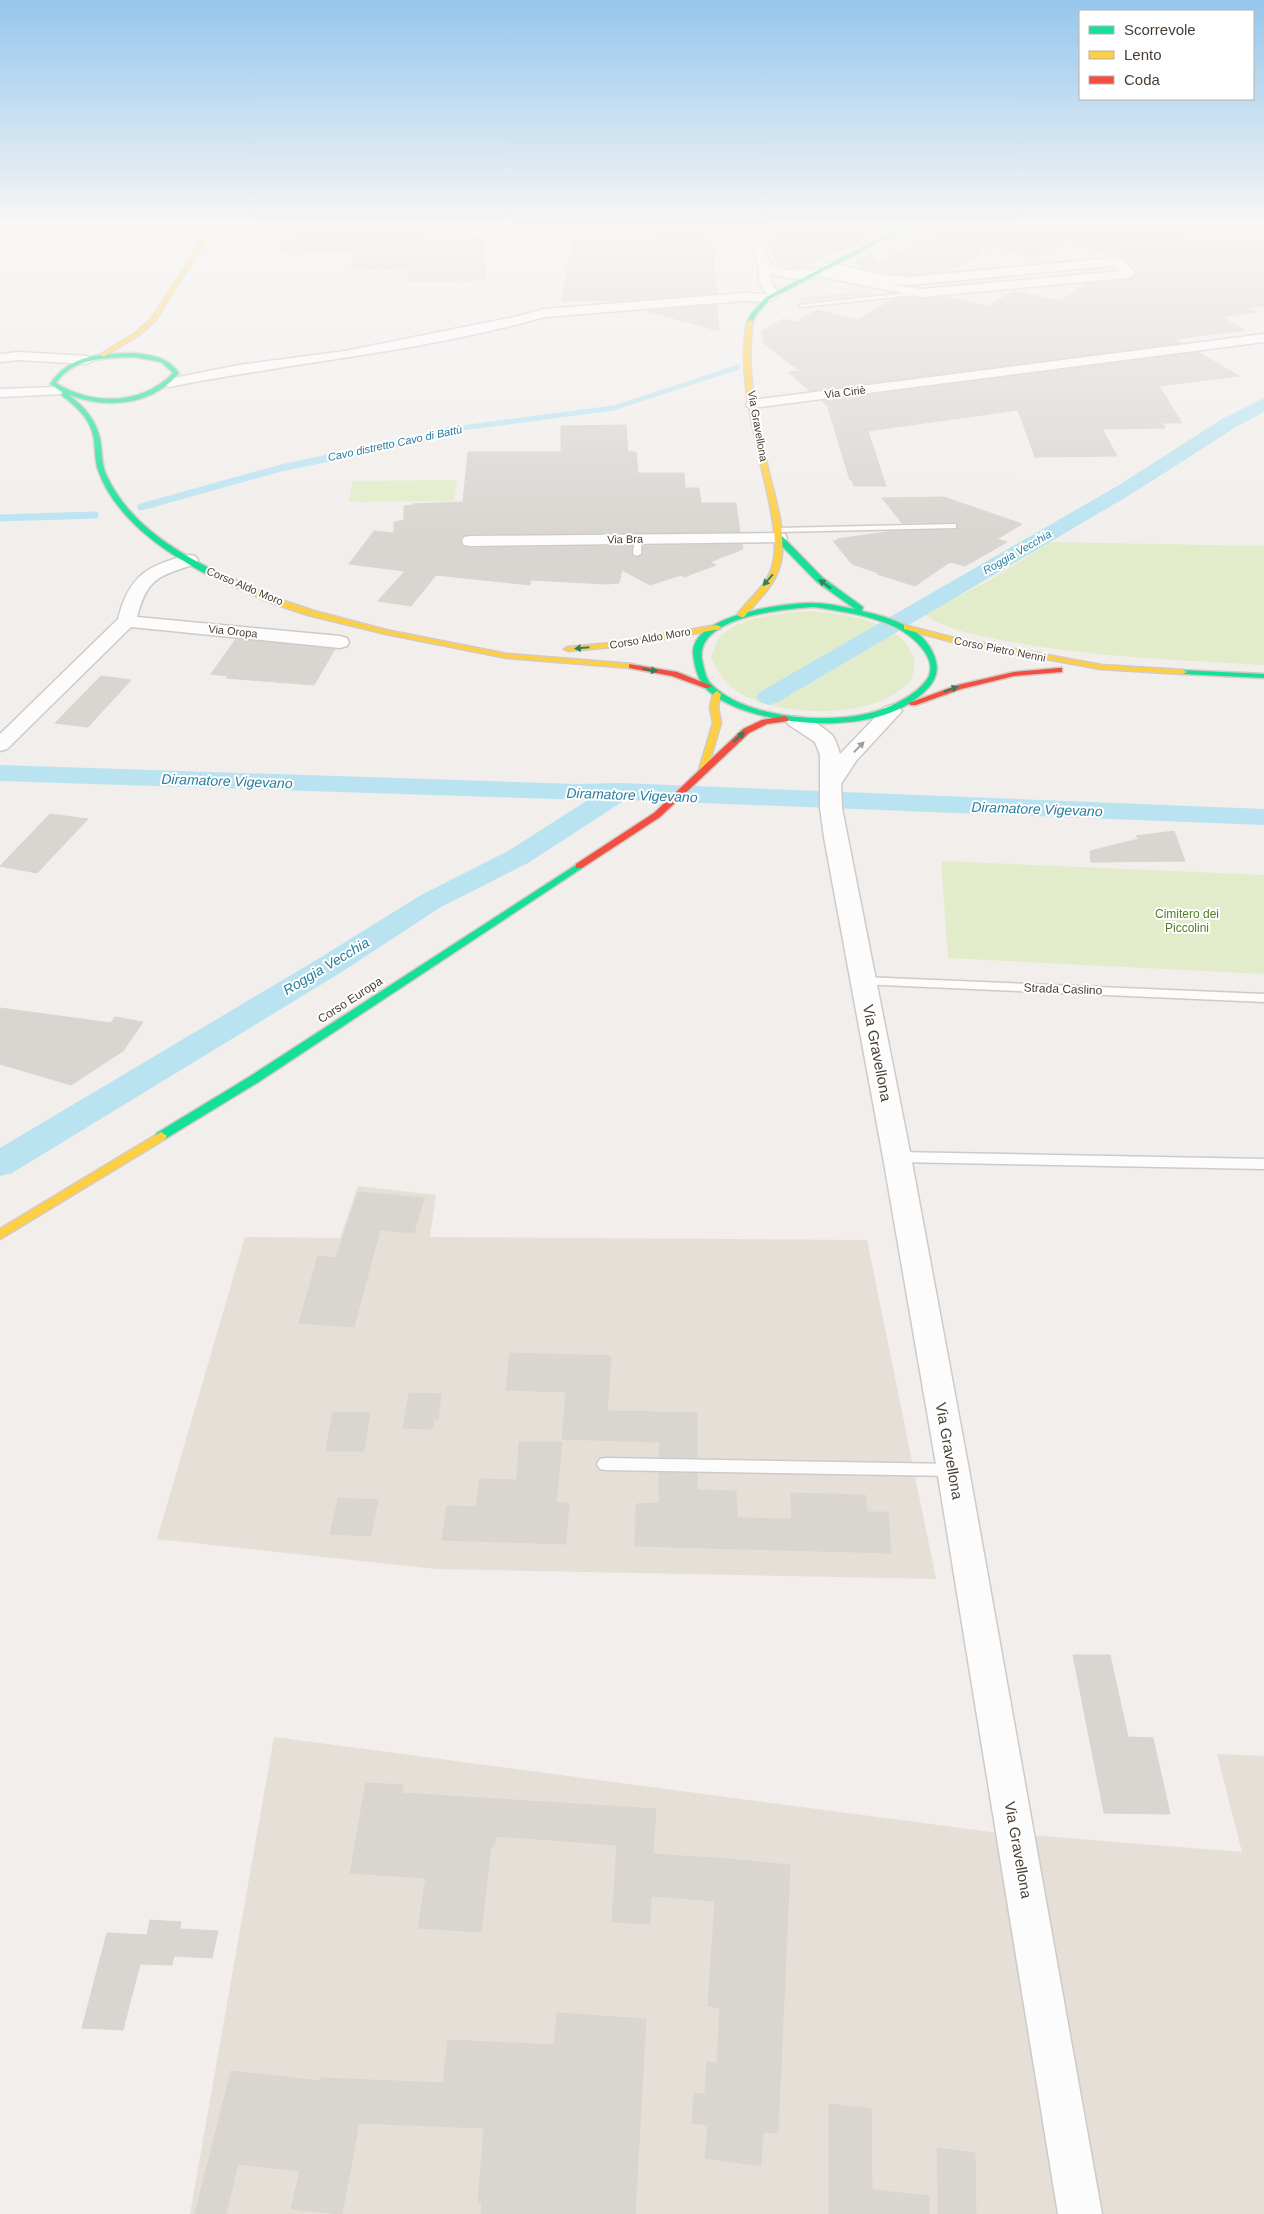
<svg xmlns="http://www.w3.org/2000/svg" width="1264" height="2214" font-family="Arial,sans-serif">
<rect width="100%" height="100%" fill="#f1eeeb"/>
<path fill="#e5dfd8" d="M358,1186L436,1195L430,1237L867,1240L936,1579L436,1569L157,1539L245,1237L340,1238Z
M274,1737L991,1832L1242,1852L1217,1754L1264,1756V2214H190Z"/>
<path fill="#e3ecca" d="M457,480L454,501L348,502L353,481Z
M1050,542L1264,546V665C1174,660 1084,657 996,639C973,634 943,629 925,614L992,579Z
M808,611C840,614 877,617 903,640C908,645 912,654 915,660C914,665 914,674 912,679C910,682 904,686 901,689C865,719 782,716 743,695C726,685 719,675 711,658C713,653 715,644 718,639C735,617 782,613 808,611Z
M941,861L1264,875V974L948,958Z"/>
<path fill="#e0ddda" d="M869,291L874,295L802,302L798,298Z"/>
<g fill="none" stroke-linecap="round" stroke-linejoin="round">
<path stroke="#bae3f1" stroke-width="5" d="M394,445L430,437L446,430L614,408L738,367"/>
<path stroke="#bae3f1" stroke-width="7" d="M141,507L281,468L400,443
M0,518L95,515"/>
<path fill="#bae3f1" fill-rule="evenodd" d="M1264,398V412L1236,427L1133,493L778,702L769,705L760,702L756,697L760,692L1119,485L1222,419Z
M0,765L577,784L621,783L1264,809V825L625,800L528,863L441,907L340,973L12,1173L0,1176V1148L318,959L421,895L508,851L588,800L0,781Z"/>
</g>
<path fill="#d9d5d1" stroke="#d9d5d0" d="M295,226H426L431,239L483,238L486,280L409,282L408,268L351,270L354,251L281,252Z
M654,226L708,227L712,239L717,293L616,301H561L574,235H657Z
M768,226H858L866,235L862,237L864,241L843,252L839,249L803,268H799L777,263Z
M949,226H1118L1264,241V306L1249,308L1257,312L1221,317L1245,330L1176,339L1182,343L810,391L788,372L800,371L764,344L761,331L783,319L796,322L817,310L858,320L893,299L946,297L988,306L1014,291L1060,301L1087,284L1128,280L1134,278L1137,273L1126,260L1127,259L1066,241L1036,259L993,246L947,272L910,275L864,269L854,261L871,252L878,263Z
M717,305L719,331L648,311Z
M1198,352L1239,376L1159,386L1182,423H1162L1165,428L1102,429L1117,456L1035,457L1018,410L868,431L886,486H854L852,480H850L828,408H830L822,401Z
M626,425L628,452H636L638,473H684L685,488H699L701,503H736L740,532L470,534L462,536L460,540L462,546L470,548L632,546L631,555L636,558L643,554V546L742,544L743,549L710,562L716,565L684,577L681,575L650,585L622,570L619,583L607,584L531,580L530,585L436,575L411,606L378,601L405,571L349,564L374,531L394,533V522L404,520V506L413,505V504L463,502L468,452H561V426Z
M944,497L1022,524L997,539L1007,542L965,566L950,562L915,586L877,574L878,573L852,564L833,541L839,540L837,539L893,531L956,530L958,524L956,522L902,523L882,498Z
M236,639L335,649L314,685L226,678L228,676L211,674Z
M101,676L131,680L88,727L55,723Z
M50,814L88,819L37,873L0,866Z
M1174,831L1185,861L1091,862L1090,851L1139,839L1136,836Z
M0,1008L111,1023L115,1017L143,1022L123,1051L71,1085L0,1064Z
M358,1192L424,1198L414,1233L380,1230L354,1327L299,1323L318,1256L336,1258Z
M510,1353L611,1356L607,1411L697,1413V1458L659,1457L660,1442L562,1439L566,1392L506,1390Z
M409,1393L441,1394L438,1420H434L432,1429L403,1428Z
M333,1412L370,1413L364,1451H326Z
M519,1442H562L556,1503H569L566,1544L442,1540L447,1506L476,1507L480,1479L517,1480Z
M659,1473H697V1490L736,1491L737,1518L792,1519L791,1493L865,1495L867,1512H888L891,1553L635,1546L636,1504L659,1503Z
M338,1498L378,1500L371,1536L330,1534Z
M1073,1655H1110L1128,1737L1153,1738L1170,1814L1104,1813Z
M366,1783L403,1785L402,1793L656,1809L653,1854L727,1859L790,1865L778,2133L763,2132L761,2166L705,2158L708,2125L692,2123L694,2093L705,2094L707,2062L717,2063L720,2008L708,2006L715,1901L651,1896L650,1924L612,1922L617,1845L496,1836L494,1846H491L481,1932L418,1928L426,1878L350,1873Z
M150,1920L181,1922L180,1929L218,1931L212,1958L174,1956L172,1965L140,1964L123,2030L82,2028L107,1933L147,1935Z
M557,2013L646,2019L635,2214H481L482,2203H478L484,2128L359,2123L342,2214L291,2209L300,2171L238,2164L226,2214H195L231,2071L320,2081L321,2078L443,2083L448,2040L554,2045Z
M829,2104L871,2109L872,2190L929,2196V2214H829Z
M937,2148L975,2153L976,2214H938Z"/>
<g fill="none" stroke-linecap="round" stroke-linejoin="round">
<defs>
<path id="lane" d="M922,291L924,294L802,307L799,305Z
M953,524H956V528L778,532L774,530L778,528Z
M635,536L642,538L641,554L637,556L633,554Z
M863,977L1264,994V1002L859,984L857,981L859,978Z
M897,1152L1264,1159V1169L897,1162L891,1157Z
M605,1458L953,1464L958,1465L961,1470L958,1475L953,1476L605,1470L600,1469L597,1464L600,1459Z"/>
<path id="street" d="M743,226H755L770,264L786,270L823,269L822,267L824,264L828,263L885,275L910,277L1112,258L1123,260L1135,272L1132,277L1128,278L922,297L818,276C805,281 784,279 771,273V282L780,295L768,302L744,301L545,317C422,352 294,362 169,387L162,383L169,379L239,365L345,351L514,317L544,309L744,293L767,294L759,282V266ZM1112,266L1120,271L922,289L886,283L910,285Z
M860,226H873L886,240L880,244L876,243Z
M1264,334V342L753,408L748,407L746,404L748,401L753,400Z
M18,352L87,356L94,360L87,364L18,360L0,362V354Z
M58,387L65,391L63,394L0,397V389Z
M779,533L785,534L787,538L785,542L470,546L464,545L462,541L464,537L470,536Z
M189,555L195,556L198,560L195,564C160,576 147,577 137,617L340,636L347,638L349,642L347,646L340,648L131,627L7,749L0,751V734L118,619C129,576 147,565 189,555Z
M892,705L899,707L902,711L856,761L841,784L842,808L911,1157L969,1470L1102,2214H1058L937,1470L883,1157L824,837L820,808V755L815,742L789,725L786,721L789,717C802,713 822,726 832,735C836,740 838,748 840,754L885,707Z"/>
<path id="fast" d="M903,226H910L770,299L756,315L752,323L747,322L751,314L766,297Z
M134,353C152,355 168,357 179,373C152,406 107,409 69,395C86,408 98,422 101,444C102,454 102,465 106,474C127,521 171,549 215,571V575C204,576 190,564 180,559C147,539 111,508 98,470C95,461 95,450 94,440C91,419 77,407 61,395L62,392L50,384C70,354 101,354 134,353ZM134,357L161,362L173,373C142,405 93,406 56,383C74,357 105,358 134,357Z
M776,536H782L823,578L863,607L862,611C888,617 920,626 932,651C941,669 937,681 922,694C879,733 789,728 738,708C726,703 711,696 703,685C697,677 694,663 693,653C692,615 787,602 814,603C828,603 842,607 855,609L817,582L776,540ZM814,607C841,611 869,615 895,627C912,635 943,661 925,682C915,694 902,701 888,707C843,727 747,721 711,684C705,678 704,667 702,660C695,616 785,609 814,607Z
M1180,670L1264,674V678L1183,674L1179,672Z
M579,863L582,864V868L257,1083L165,1139H157L155,1136L157,1133L249,1077Z"/>
<path id="slow" d="M211,226H216L155,321L139,335L105,356H101V354L135,333L151,319Z
M750,320L753,322C744,373 759,427 770,477C777,505 789,543 778,571C772,588 755,603 744,617H741L737,615C747,601 763,589 770,573C783,545 767,494 761,465C751,419 738,369 747,322Z
M209,571H215L278,599L314,611L386,630L507,654L632,664L636,666L632,668L507,658L386,634L308,615L272,603L209,575Z
M717,625L721,627L720,629L624,646L568,651L564,649L568,647L624,642Z
M904,625L954,638L1101,665L1183,670L1187,672L1183,674L1101,669L953,642L904,629Z
M717,691L721,694L718,707L721,723L707,770L703,773L699,770L713,723L710,707L713,694Z
M161,1132L167,1136L165,1139L0,1239V1229Z"/>
<path id="jam" d="M629,664L677,672L712,686L708,688H705L672,676L629,668Z
M1059,668H1062V672L1014,676L961,689L916,705H910L909,703L958,685L1014,672Z
M785,716L789,719L788,721L767,724L749,733L660,817L582,868H576V864L654,813L743,729L762,720Z"/>
</defs>
<use href="#lane" stroke="#cecac7" stroke-width="3"/>
<use href="#street" stroke="#cecac7" stroke-width="3"/>
<use href="#fast" stroke="#d2cbc3" stroke-width="3"/>
<use href="#slow" stroke="#d2cbc3" stroke-width="3"/>
<use href="#jam" stroke="#d2cbc3" stroke-width="3"/>
<use href="#lane" fill="#fdfcfc" fill-rule="evenodd"/>
<use href="#street" fill="#fdfcfc" fill-rule="evenodd"/>
<use href="#fast" fill="#16e098" fill-rule="evenodd"/>
<use href="#slow" fill="#ffcf43" fill-rule="evenodd"/>
<use href="#jam" fill="#f24e42" fill-rule="evenodd"/>
</g>
<defs><path id="oneway-solid" d="M-6-.8H1V-3.2L6.5 0L1 3.2V.8H-6Z" transform="scale(1.25)"/></defs>
<g fill="#347f5d">
<use href="#oneway-solid" transform="translate(768 580) rotate(131)"/>
<use href="#oneway-solid" transform="translate(825 584) rotate(-143)"/>
<use href="#oneway-solid" transform="translate(582 648) rotate(175)"/>
<use href="#oneway-solid" transform="translate(650 670) rotate(9)"/>
<use href="#oneway-solid" transform="translate(951 689) rotate(-19)"/>
<use href="#oneway-solid" transform="translate(739 737) rotate(-43)"/>
</g>
<use fill="#a29d99" href="#oneway-solid" transform="translate(859 747) rotate(-46)"/>
<linearGradient id="sky" x2="0" y2="1"><stop stop-color="#95c7ec"/><stop offset="0.42" stop-color="#f9f7f6"/><stop offset="1" stop-color="#f9f7f6" stop-opacity="0"/></linearGradient>
<rect width="1264" height="536" fill="url(#sky)"/>
<g text-anchor="middle" stroke-width="4" stroke-linejoin="round" paint-order="stroke">
<g font-size="11" fill="#483e36" stroke="#fff">
<text transform="translate(845 392) rotate(-7)" y="4">Via Ciriè</text>
<text transform="translate(758 426) rotate(80)" y="4">Via Gravellona</text>
<text transform="translate(625 539) rotate(-1)" y="4">Via Bra</text>
<text transform="translate(245 586) rotate(23)" y="4">Corso Aldo Moro</text>
<text transform="translate(233 631) rotate(6)" y="4">Via Oropa</text>
<text transform="translate(650 638) rotate(-10)" y="4">Corso Aldo Moro</text>
<text transform="translate(1000 649) rotate(11)" y="4">Corso Pietro Nenni</text>
</g>
<g font-size="11" font-style="italic" fill="#277f9f" stroke="#fff">
<text transform="translate(395 443) rotate(-12)" y="4">Cavo distretto Cavo di Battù</text>
<text transform="translate(1017 552) rotate(-30)" y="4">Roggia Vecchia</text>
</g>
<g font-size="12" fill="#547c27" stroke="#fff">
<text x="1187" y="918">Cimitero dei<tspan x="1187" dy="14">Piccolini</tspan></text>
</g>
<g font-size="12" fill="#483e36" stroke="#fff">
<text transform="translate(1063 989) rotate(2)" y="4">Strada Caslino</text>
<text transform="translate(350 1000) rotate(-33)" y="4">Corso Europa</text>
</g>
<g font-size="14" font-style="italic" fill="#277f9f" stroke="#fff">
<text transform="translate(227 781) rotate(2)" y="5">Diramatore Vigevano</text>
<text transform="translate(632 795) rotate(2)" y="5">Diramatore Vigevano</text>
<text transform="translate(1037 809) rotate(2)" y="5">Diramatore Vigevano</text>
<text transform="translate(326 966) rotate(-31)" y="5">Roggia Vecchia</text>
</g>
<g font-size="15" fill="#483e36" stroke="#fff">
<text transform="translate(877 1053) rotate(79)" y="5">Via Gravellona</text>
<text transform="translate(949 1451) rotate(80)" y="5">Via Gravellona</text>
<text transform="translate(1018 1850) rotate(80)" y="5">Via Gravellona</text>
</g>
</g>
<rect x="1079" y="10" width="175" height="90" fill="#ffffff" stroke="#b6b2af"/>
<rect x="1089" y="26" width="25" height="8" fill="#16e098" stroke="#b6b2af"/>
<text x="1124" y="35" font-size="15" fill="#483e36">Scorrevole</text>
<rect x="1089" y="51" width="25" height="8" fill="#ffcf43" stroke="#b6b2af"/>
<text x="1124" y="60" font-size="15" fill="#483e36">Lento</text>
<rect x="1089" y="76" width="25" height="8" fill="#f24e42" stroke="#b6b2af"/>
<text x="1124" y="85" font-size="15" fill="#483e36">Coda</text>
</svg>
